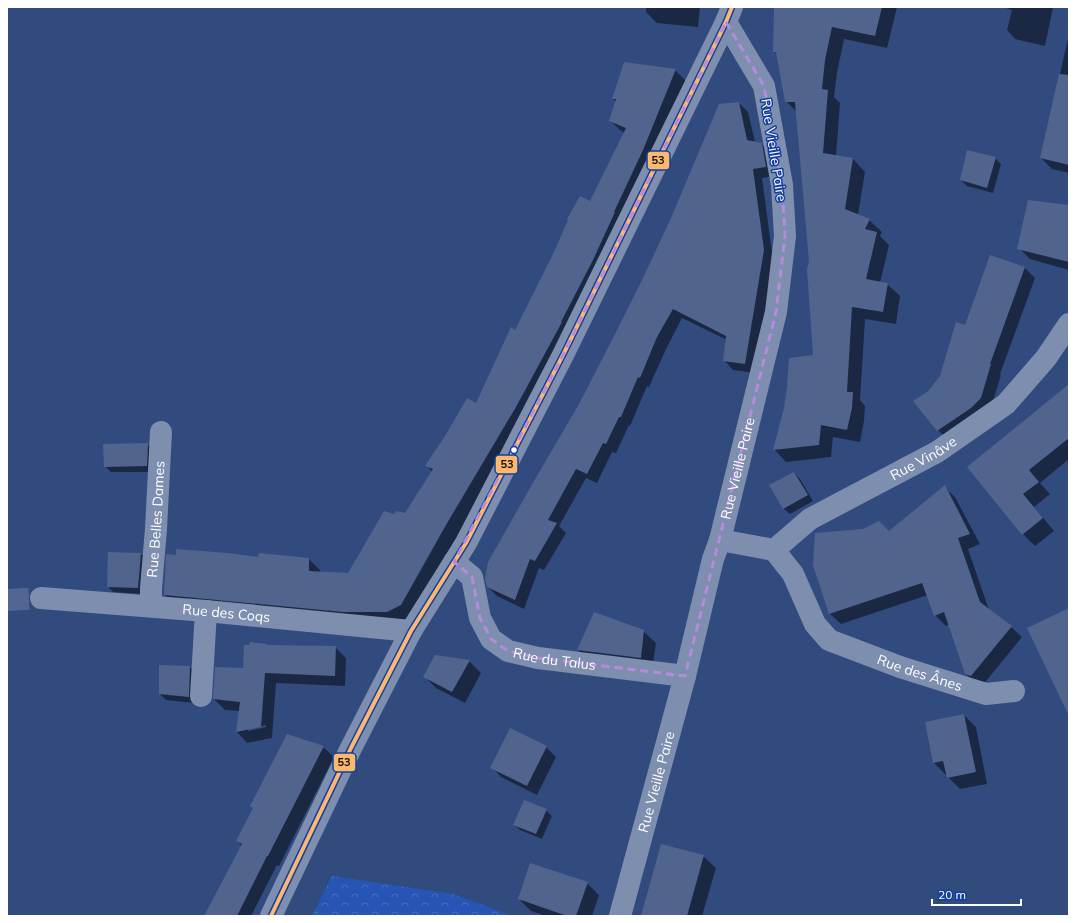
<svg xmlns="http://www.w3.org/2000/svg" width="1076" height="923" font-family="Mulish,sans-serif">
<defs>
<pattern id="forest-crowns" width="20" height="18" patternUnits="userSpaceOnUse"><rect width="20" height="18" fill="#2755b5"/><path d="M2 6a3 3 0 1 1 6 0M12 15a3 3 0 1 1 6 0" fill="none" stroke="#476ec0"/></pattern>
</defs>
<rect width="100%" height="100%" fill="#324b7f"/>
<path fill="url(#forest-crowns)" d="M332,876L453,894L513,916H312Z"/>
<path fill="#0007" fill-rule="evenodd" d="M646,7H700L698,27L657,23L646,12Z
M774,7H897L887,48L844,39L837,73L834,97L840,103L836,156L853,159L865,172L858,215L869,220L882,232L880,236L889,245L880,283L887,284L900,296L896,324L865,319L860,400L865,406L864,421L860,442L833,437L831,457L786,462L774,449L814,356L810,262L797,112L786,101L777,54L774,51Z
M1003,7H1053L1045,46L1015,39L1007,30L1012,10Z
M1069,34V173L1052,169L1041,158Z
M675,70L686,81L527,418L457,536L412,616L398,623L175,606L165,595L259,558L309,559L320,570V572L348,574L394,515H405L433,472L427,466L477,404L515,332L591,202L625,133L621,131L610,120L616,102L613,99Z
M739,103L748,112L755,142L761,143L771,153L775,176L762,178L773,260L755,373L733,370L724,360L727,340L682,318L667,347L649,387L647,386L630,426L629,425L616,453L612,452L597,483L586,478L559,526L566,533L544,570L539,568L524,609L497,596L488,587L580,405Z
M995,158L1001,164L993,193L967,186L961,180Z
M1069,206V270L1030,259L1019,248Z
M1024,267L1035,278L1000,374L1001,375L991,408L948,440L938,430L927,392L940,377L966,326Z
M1069,396V459L1040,483L1050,494L1034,507L1054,531L1035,546L1023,534L968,467Z
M147,444L153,450L152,472H111L105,466Z
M794,473L800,479L813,501L790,514L784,509Z
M944,487L955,497L980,544L968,549L989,610L1011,627L1022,637L982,686L977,685L966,674L949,624L946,626L935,615L928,595L841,624L830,614L814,565L889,532Z
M109,553L141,554L147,560L144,594L113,592L108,586Z
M643,631L656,643L652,670L590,662L578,650Z
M251,643L267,645L268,646L335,647L346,658L345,686L276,683L272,738L247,743L237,732L240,711L225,710L214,699L244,669ZM266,725V727L248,731V729Z
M469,661L481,673L465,703L436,688L424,676Z
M190,667L196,673L194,703L166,700L160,694Z
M964,715L976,727L987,784L960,789L948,777L947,774L946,775L934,763Z
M323,747L334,757L279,866L277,865L251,916H205L242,846L237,841Z
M546,747L556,757L537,795L501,777L492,767Z
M546,810L552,816L542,839L520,830L514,824Z
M703,856L716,868L702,916H642Z
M587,883L599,895L592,916H546L531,911L519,899Z"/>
<path fill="#50648d" d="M774,7H882L875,36L832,27L825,60L822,89L828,90L823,153L853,158L845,209L870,219L865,229L877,232L866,279L888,283L883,312L852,307L847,392H853L852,408L847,430L821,425L819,445L773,450L784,408L787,387L789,358L813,355L807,269L809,262L795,102H785L776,52H773Z
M624,62L676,69L643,150L614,212H615L593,260L561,322H562L516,407L446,525L401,605L387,612H343L164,595L166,554L176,555V549L228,553L258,557L259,553L309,558V571L348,573L384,511L394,514L396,511L405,513L433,469L425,466L445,436L467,398L476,403L511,327L515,330L554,252L568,220L567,219L580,196L590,201L626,128L609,121L616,99H612Z
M1059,74L1069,75V165L1040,158Z
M739,102L747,140L762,143L766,167L753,169L764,250L745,364L723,361L726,336L673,309L657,337L640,378L638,377L621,417H619L606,444L603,443L587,474L576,469L548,520L557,523L535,561L530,559L515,600L487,587L485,579L488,562L534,481L579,404L610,344L643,278L671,218L719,104Z
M967,150L996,157L987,188L960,180Z
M1028,200L1069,205V262L1017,249Z
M990,255L1025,267L990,364H991L981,398L971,408L937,431L913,401L927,392L940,376L956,322L965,325Z
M1069,384V438L1029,470L1039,482L1023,494L1043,518L1022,535L967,467Z
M148,443L147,466L104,467L103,444Z
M794,472L808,495L783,509L769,485Z
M945,485L970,534L958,538L980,602L1012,626L971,676L965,674L944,612L934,616L922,583L829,614L813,565L815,533L863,529L879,521L889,531Z
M108,552L141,553L138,588L107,587Z
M1069,608V716L1027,628Z
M594,612L644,630L641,658L577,650Z
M250,642L267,644V645L336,646L335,676L265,673L261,727L236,732L240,702L213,699L215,667L243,668L244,645H249Z
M435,655L470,660L452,692L423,677Z
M159,665L190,666L189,697L159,694Z
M964,714L976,772L947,778L943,761L933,763L925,722Z
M510,728L547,746L527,786L490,768Z
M287,734L324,746L268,856H267L237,916H204L242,844L236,841L253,808L250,806Z
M524,800L547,809L536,834L513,825Z
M661,844L704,855L687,916H641Z
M530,863L588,882L576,916H567L518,899Z"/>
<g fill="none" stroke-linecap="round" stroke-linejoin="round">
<path stroke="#516692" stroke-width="22" stroke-dasharray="22 11" stroke-linecap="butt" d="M7,600L41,598"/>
<g stroke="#7d8eaf" stroke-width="22">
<path id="s1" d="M720,540L774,550L810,519L937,452L1006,404L1046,358L1069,324"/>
<path id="s2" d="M774,550L793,574L815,624L829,640L900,667L986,694L1014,691"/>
<path id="s3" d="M454,562L472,577L480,618L491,639L508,651L538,658L685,676"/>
<path id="s4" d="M41,598L206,611L411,631"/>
<path id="s5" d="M151,606V588L156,529L161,432"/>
<path d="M201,696L206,611"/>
<path d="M271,916L351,748L411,631L466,543L563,355L726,22L732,7"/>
<path id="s6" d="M620,916L685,676L713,559L720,540L776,312L785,236L782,185L764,86L726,22"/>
</g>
<defs>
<path id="bus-1" d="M271,916L351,748L411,631L466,543L563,355L726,22L732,7"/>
</defs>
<use href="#bus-1" stroke="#123f9f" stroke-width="7"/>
<use href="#bus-1" stroke="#fdb86d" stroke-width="4"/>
</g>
<path fill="none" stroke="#b68bdc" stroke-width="3" stroke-dasharray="8 5" stroke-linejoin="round" d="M726,22L764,86L782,185L785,236L776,312L685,676L538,658L508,651L491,639L480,618L472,577L454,562L563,355Z"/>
<circle fill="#fff" stroke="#123f9f" stroke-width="1.5" cx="514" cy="450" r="3.5"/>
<g text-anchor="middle" stroke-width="3" stroke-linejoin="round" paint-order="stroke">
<g font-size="14" fill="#fff" stroke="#123f9f">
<text transform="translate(774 150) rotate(81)" y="5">Rue Vieille Paire</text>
<text dy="5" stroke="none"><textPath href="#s1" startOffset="231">Rue Vinâve</textPath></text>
<text dy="5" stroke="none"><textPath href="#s6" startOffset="463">Rue Vieille Paire</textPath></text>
<text dy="5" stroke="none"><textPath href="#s5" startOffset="87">Rue Belles Dames</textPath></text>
<text dy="5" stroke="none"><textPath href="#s4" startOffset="186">Rue des Coqs</textPath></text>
<text dy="5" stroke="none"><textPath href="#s3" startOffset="157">Rue du Talus</textPath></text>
<text dy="5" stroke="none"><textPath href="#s2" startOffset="203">Rue des Ânes</textPath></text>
<text dy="5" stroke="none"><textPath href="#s6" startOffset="139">Rue Vieille Paire</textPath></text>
</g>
</g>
<g stroke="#123f9f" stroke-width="1.5">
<rect x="647" y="151" width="23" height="19" rx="4" fill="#fdb86d"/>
<rect x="495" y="455" width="23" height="19" rx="4" fill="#fdb86d"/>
<rect x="333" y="753" width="23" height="19" rx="4" fill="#fdb86d"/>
</g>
<g font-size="11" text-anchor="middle" font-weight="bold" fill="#111">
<text x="658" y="164">53</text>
<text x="507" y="468">53</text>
<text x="344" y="766">53</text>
</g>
<rect width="1076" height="923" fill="none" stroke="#ffffff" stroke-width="16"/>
<path d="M932 899v6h89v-6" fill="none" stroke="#ffffff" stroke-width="2"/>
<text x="938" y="899" font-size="12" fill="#ffffff" stroke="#123f9f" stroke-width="3" paint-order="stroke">20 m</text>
</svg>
